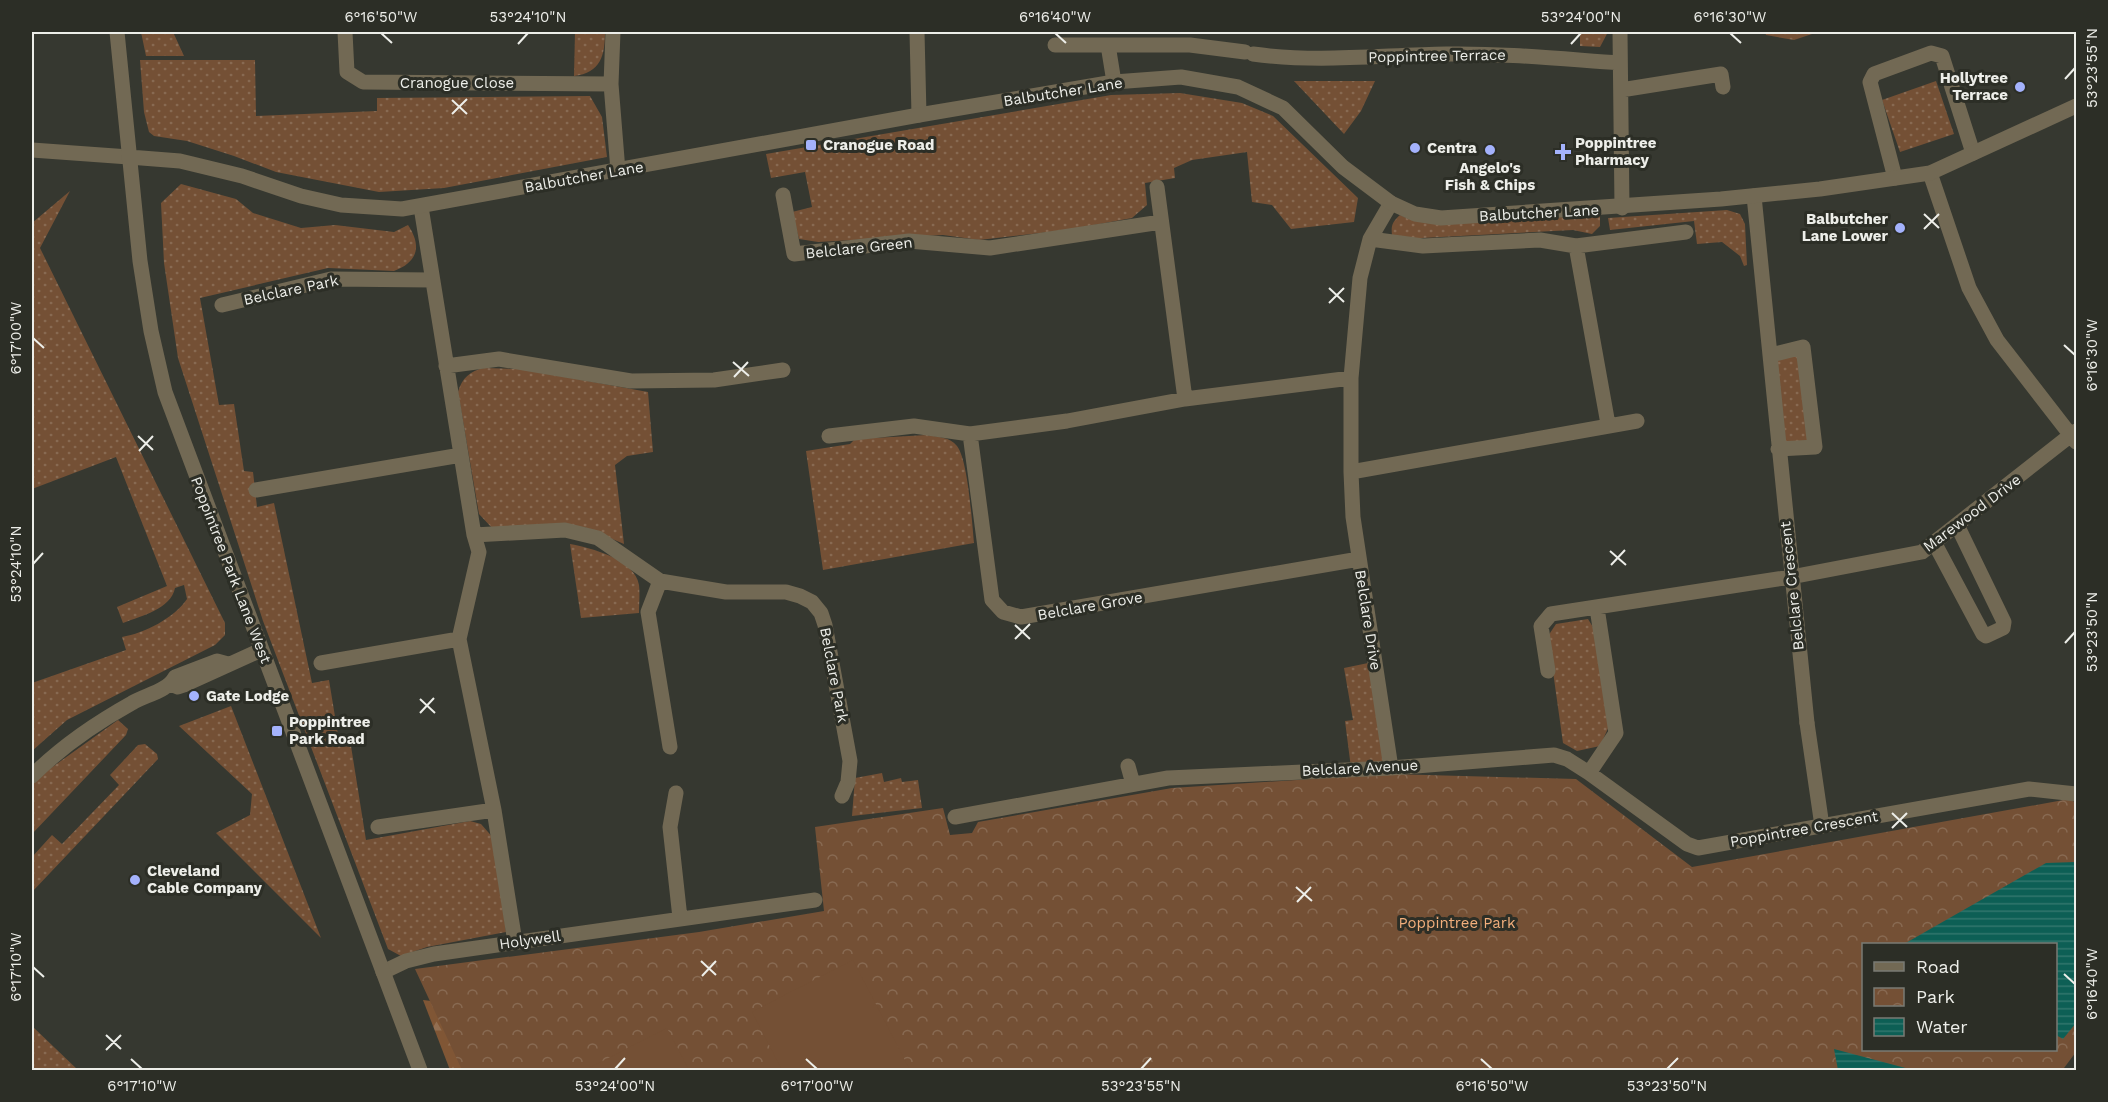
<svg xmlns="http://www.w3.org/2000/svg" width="2108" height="1102" font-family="'Work Sans',sans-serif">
<defs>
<pattern id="grass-dots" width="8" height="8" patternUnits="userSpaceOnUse" patternTransform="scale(1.5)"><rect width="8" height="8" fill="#745035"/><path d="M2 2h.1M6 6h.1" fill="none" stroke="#886a52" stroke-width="1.8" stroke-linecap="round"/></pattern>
<pattern id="forest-firs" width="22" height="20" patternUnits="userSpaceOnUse" patternTransform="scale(1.5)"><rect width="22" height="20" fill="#805635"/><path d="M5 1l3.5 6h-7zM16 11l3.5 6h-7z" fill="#926f52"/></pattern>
<pattern id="park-crowns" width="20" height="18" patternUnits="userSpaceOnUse" patternTransform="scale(1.5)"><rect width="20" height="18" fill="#745035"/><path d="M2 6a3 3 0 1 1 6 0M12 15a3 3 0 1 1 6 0" fill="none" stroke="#886a52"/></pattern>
<pattern id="water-rules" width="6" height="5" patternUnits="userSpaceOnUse" patternTransform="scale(1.5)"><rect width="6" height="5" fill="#0d5f55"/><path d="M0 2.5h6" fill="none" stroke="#31766d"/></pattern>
</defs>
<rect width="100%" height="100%" fill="#363830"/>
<path fill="url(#grass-dots)" d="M141,32H173L184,56H146Z
M575,32H605C605,55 601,73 574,76Z
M1580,32H1608L1600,47L1580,46Z
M1765,32H1818L1794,40L1766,35Z
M140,60H255L256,116L377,111V98L590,96L602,117L607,157L444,188L379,192L276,172L234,156L187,141L154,136L149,132L144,112Z
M1294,81H1375L1361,111L1344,134Z
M1936,81L1954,134L1900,152L1882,100Z
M1180,93L1242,103L1273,116L1358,198L1354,222L1291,229L1272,205L1252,202L1247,152L1192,160L1174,168L1175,178L1145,183L1147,205L1132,218L1067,230L979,240L943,235L818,242L799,239L792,212L812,207L805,172L771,178L766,154L1111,95Z
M181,184L236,199L253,213L301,228L335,225L394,232L408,225C422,246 418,262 394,271L328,268L200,298L219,405L234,404L244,471L253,472L257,507L274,503L312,683L329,680L340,747L351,746L366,840L470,821L481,824L495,840L506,932L427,947L401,956L388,949L263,621L178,358L164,263L161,203Z
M70,191L40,248L225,623V635L215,645L67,720L32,751V683L126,650L122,637C145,633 174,618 187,599L184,585L175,588C171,609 141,616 123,623L117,607L167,586L116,457L32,489V223Z
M1727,210L1740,214L1745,224L1747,265L1744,266L1740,256L1722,242L1697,244L1694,221L1610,230L1608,218Z
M1400,215L1409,219L1464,220L1600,216V226L1592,234L1573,230L1403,239L1392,235C1391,226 1392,222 1400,215Z
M1803,347L1815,447L1778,449L1769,350Z
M484,368L522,369L648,392L653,452L627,456L615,465L624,544L584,527L493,529L479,514L458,392C462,378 470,371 484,368Z
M927,435C938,437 950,437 957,446C968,460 972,522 974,543L823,570L806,451L850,444L855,439Z
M570,544C591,548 635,559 639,585C640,594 639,604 639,613L581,618Z
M1588,619L1596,632L1610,724L1600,746L1577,751L1563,743L1548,636L1556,624Z
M1373,662L1389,765L1351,768L1345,721L1353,720L1344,668Z
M231,706L321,938L216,833L250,815L252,794L179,726Z
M118,720L128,729L126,735L32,834V785L44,773Z
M145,744L157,754L158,759L32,892V857L52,835L62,844L119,785L110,775L138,745Z
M882,773L884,782L901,778L902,782L918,780L922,808L852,816L855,778Z
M32,1026L78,1070H32Z"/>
<path fill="url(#forest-firs)" d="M423,1000L448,1003L480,1070H450Z"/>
<path fill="url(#park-crowns)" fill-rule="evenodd" d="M1390,774L1576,779L1692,867L2069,799L2076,803V1052L2064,1068L2065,1070H462L415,969L699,932L824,911L815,827L943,808L950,835L972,833L978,822L1172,788ZM1864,944H2056V1050H1864Z"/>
<path fill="#745035" d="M853,960L910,1070H782L752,1012Z
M667,1028L689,1070H585Z"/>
<path fill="url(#water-rules)" d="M2076,862V1023L2063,1039L2056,1035V944H1904L2046,863Z
M1834,1049L1913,1070H1838Z"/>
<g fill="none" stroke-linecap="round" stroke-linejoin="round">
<path stroke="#726954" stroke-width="15" d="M1807,723L1822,826"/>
<path stroke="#726954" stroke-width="15" d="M345,32L347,72L363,82L611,84
M613,32L611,84L618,171
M917,32L919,115
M1620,32L1622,208
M1055,45H1190L1245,52
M1108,45L1114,82
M1253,54C1318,63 1381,55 1446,54C1504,53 1562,59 1620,63
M1621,90L1721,74L1723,87
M32,150L129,157
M1930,173L1969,288L1997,340L2076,442
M1895,178L1870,82L1874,74L1931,53L1942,56L1973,153
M1157,187L1185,399
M783,195L794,254L909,241L990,248L1161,222
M1754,196L1807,723
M1391,203L1370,239L1360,278L1351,378V472L1353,517L1391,768
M421,207L474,535L479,552L459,639L494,810L515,942
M1370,239L1423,246L1540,240L1576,246L1686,232
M1576,246L1608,424
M222,305L331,279L432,280
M1771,355L1803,347L1815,447L1778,449
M446,366L499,359L631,381L714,380L783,370
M970,434L992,600L1003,612L1021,617L1359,559
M829,436L914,426L970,434L1067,421L1185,399L1351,378
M1351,472L1637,421
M256,490L461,455
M474,535L565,530L598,538L660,581L726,592H786L800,596L812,602L821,613L825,625L850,761L848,782L842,796
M1935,544L1983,634L1986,636L2003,628L2004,622L1958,527
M660,581L648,612L670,747
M321,663L459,639
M1548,671L1541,626L1551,614L1791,577L1922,552L2076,431
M171,684L178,687L184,685L261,650
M1128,766L1133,784
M1589,773L1687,844L1698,848L2029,789L2076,794
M32,776C61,747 96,723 132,703C145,695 168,691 175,677L217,661L228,664
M676,793L670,827L680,918
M955,817L1168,778L1391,768L1554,755L1567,759L1589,773L1616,733L1597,608
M378,827L494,810
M383,972L406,961L434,954L815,900"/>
<path stroke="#726954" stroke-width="15" d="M117,32L140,261L151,331L165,392L420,1070
M129,157L180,161L242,176L301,196L341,205L402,209L919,115L1114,82L1181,77L1238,87L1283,108L1343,167L1391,203L1415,214L1441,218L1721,199L1820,189L1930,173L2076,106"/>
</g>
<path fill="none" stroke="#edeee9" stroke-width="2" d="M381,33L392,43M1055,33L1066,43M1730,33L1741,43M518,44L528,33M1571,44L1581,33M2065,79L2075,68M452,100L467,114M452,114L467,99M1924,214L1939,228M1924,229L1939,214M1329,288L1344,302M1329,303L1344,288M33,338L44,348M2064,345L2075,355M733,362L749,376M734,377L748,362M138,436L153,450M139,451L153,436M1610,551L1626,565M33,564L43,553M1611,565L1625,550M1015,625L1030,639M1015,639L1030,624M2065,643L2075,632M420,699L435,713M420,713L434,698M1892,813L1907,827M1892,828L1907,813M1296,887L1312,901M1297,902L1311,887M701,961L716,975M33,967L44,977M2064,974L2075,984M702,976L716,961M106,1035L121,1049M106,1050L121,1035M131,1059L142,1069M806,1059L817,1069M1481,1059L1492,1069M615,1069L625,1058M1141,1069L1151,1058M1667,1069L1678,1058"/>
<g fill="#a4b2fc" stroke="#2c2e26" stroke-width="2">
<circle cx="2020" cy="87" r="6"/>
<rect x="805" y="139" width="12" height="12" rx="3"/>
<circle cx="1415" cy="148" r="6"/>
<circle cx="1490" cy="150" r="6"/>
<path d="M1560 143h6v6h6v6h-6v6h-6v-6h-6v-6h6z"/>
<circle cx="1900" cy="228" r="6"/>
<circle cx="194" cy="696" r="6"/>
<rect x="271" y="725" width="12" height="12" rx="3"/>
<circle cx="135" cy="880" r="6"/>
</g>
<g text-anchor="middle" stroke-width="6" stroke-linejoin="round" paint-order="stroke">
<g font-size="15" fill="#edeee9" stroke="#2c2e26">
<text transform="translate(1437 56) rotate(-1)" y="5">Poppintree Terrace</text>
<text x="457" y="88">Cranogue Close</text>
<text transform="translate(1063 92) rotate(-9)" y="5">Balbutcher Lane</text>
<text transform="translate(584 177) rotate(-10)" y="5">Balbutcher Lane</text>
<text transform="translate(1539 213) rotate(-3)" y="5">Balbutcher Lane</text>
<text transform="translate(859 248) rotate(-6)" y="5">Belclare Green</text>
<text transform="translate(291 290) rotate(-12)" y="5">Belclare Park</text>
<text transform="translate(1972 513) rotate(-37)" y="5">Marewood Drive</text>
<text transform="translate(231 570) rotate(69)" y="5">Poppintree Park Lane West</text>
<text transform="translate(1792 586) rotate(-96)" y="5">Belclare Crescent</text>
<text transform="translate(1090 606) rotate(-10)" y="5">Belclare Grove</text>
<text transform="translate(1368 620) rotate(81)" y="5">Belclare Drive</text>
<text transform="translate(834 675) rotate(79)" y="5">Belclare Park</text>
<text transform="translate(1360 768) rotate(-3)" y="5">Belclare Avenue</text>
<text transform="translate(1804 829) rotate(-10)" y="5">Poppintree Crescent</text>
<text transform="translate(530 940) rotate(-8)" y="5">Holywell</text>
</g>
<g font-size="15" font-weight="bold" fill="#edeee9" stroke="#2c2e26" text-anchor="start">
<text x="2008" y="83" text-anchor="end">Hollytree<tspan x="2008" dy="17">Terrace</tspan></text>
<text x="1575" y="148">Poppintree<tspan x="1575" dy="17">Pharmacy</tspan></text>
<text x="823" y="150">Cranogue Road</text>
<text x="1427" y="153">Centra</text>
<text x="1490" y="173" text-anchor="middle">Angelo's<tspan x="1490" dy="17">Fish &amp; Chips</tspan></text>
<text x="1888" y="224" text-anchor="end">Balbutcher<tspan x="1888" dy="17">Lane Lower</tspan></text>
<text x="206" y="701">Gate Lodge</text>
<text x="289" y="727">Poppintree<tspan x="289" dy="17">Park Road</tspan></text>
<text x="147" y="876">Cleveland<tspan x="147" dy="17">Cable Company</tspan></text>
</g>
<g font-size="15" fill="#f3af7c" stroke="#2c2e26">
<text x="1457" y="928">Poppintree Park</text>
</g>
</g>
<rect width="2108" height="1102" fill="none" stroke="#2c2e26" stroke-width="66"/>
<rect x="1862" y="943" width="195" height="108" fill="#2c2e26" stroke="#797b74" stroke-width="1.5"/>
<rect x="1874" y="962" width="30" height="9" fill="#726954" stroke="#797b74" stroke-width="1.5"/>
<text x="1916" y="973" font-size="18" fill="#edeee9">Road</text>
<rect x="1874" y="988" width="30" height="18" fill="url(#park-crowns)" stroke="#797b74" stroke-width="1.5"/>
<text x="1916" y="1003" font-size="18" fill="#edeee9">Park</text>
<rect x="1874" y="1018" width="30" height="18" fill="url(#water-rules)" stroke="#797b74" stroke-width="1.5"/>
<text x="1916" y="1033" font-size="18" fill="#edeee9">Water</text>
<rect x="33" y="33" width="2042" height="1036" fill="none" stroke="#edeee9" stroke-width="2"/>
<g font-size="15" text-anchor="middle" fill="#edeee9">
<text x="381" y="22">6°16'50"W</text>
<text x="528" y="22">53°24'10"N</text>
<text x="1055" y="22">6°16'40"W</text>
<text x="1581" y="22">53°24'00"N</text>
<text x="1730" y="22">6°16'30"W</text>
<text transform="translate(2092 68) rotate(-90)" y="5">53°23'55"N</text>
<text transform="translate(16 338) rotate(-90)" y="5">6°17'00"W</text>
<text transform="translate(2092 355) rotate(-90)" y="5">6°16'30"W</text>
<text transform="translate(16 564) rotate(-90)" y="5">53°24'10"N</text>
<text transform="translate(2092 632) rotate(-90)" y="5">53°23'50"N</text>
<text transform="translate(16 967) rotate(-90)" y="5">6°17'10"W</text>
<text transform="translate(2092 984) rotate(-90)" y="5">6°16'40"W</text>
<text x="142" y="1091">6°17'10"W</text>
<text x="615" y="1091">53°24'00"N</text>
<text x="817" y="1091">6°17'00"W</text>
<text x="1141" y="1091">53°23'55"N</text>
<text x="1492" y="1091">6°16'50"W</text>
<text x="1667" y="1091">53°23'50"N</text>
</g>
</svg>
